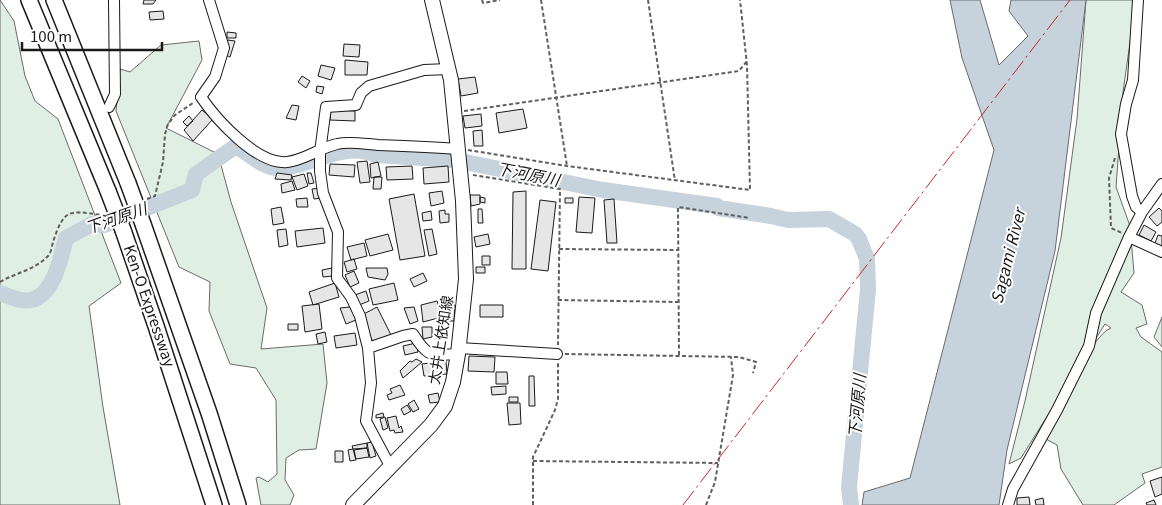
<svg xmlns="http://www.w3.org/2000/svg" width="1162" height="505" font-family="Georgia,'Noto Sans JP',serif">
<rect width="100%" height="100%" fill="#fff"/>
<path fill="#e0efe3" stroke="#6a6a6a" d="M0,0L14,21L25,76L35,101L58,119L121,283L89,306L103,407L120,505H0Z
M1086,0H1136L1123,92L1116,187L1130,226L1134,273L1121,292L1142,305L1147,324L1136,328L1141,337L1162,352V467L1142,474L1145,483L1114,505H1083L1061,469L1057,445L1046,439C1057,417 1090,335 1111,328L1105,324L1021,458L1009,464L1025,401L1061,238L1077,119Z
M199,41L202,60L166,128L218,154L231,202L267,308L261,349L323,344L327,383L316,449L299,450L286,458L285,480L294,495L290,505H261L256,478L259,477L268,482L277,474L276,400L256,368L230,364L209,311L210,282L179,267L116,111L120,69L130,72L161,45Z
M1162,317V347L1154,337Z"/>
<path fill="#c6d2dc" stroke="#6a6a6a" d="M950,0H980L999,65L1028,36L1009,11L1011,0H1086L1055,251L1007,450L999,505H862L864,492L910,478L994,150L962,58Z"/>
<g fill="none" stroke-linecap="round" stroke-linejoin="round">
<path stroke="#c6d2dc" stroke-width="16" d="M0,293C10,297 20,302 31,300C54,295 61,257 66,238L92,224L104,225L192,190L196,174L236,146C248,153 262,167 277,168C311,168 340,140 376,155L455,160L603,190L717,206L718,208L771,216L788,220L829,219L855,234L859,239L867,259L868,289L849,487L851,505"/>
</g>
<path fill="#e6e6e6" stroke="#1a1a1a" d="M144,0H156L153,4H143Z
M163,11L164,19L150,20L149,12Z
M227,32L236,33V38H227Z
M228,40L235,41L230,57L224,54Z
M344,44L360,45L359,57L343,56Z
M345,60L368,62L367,75H345Z
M321,65L335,68L331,80L318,76Z
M302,76L310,81L306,88L298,82Z
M475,77L478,93L461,96L458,79Z
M317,86L324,87L322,94L316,92Z
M292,105L299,106L296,120L286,118Z
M523,109L527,128L499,133L496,113Z
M202,110L213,119L193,141L184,130Z
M331,110L355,111V121L330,120Z
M481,114L482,126L465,128L463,116Z
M189,116L193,121L187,126L183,122Z
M482,130L483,146H474L473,131Z
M367,161L370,182L360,183L357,162Z
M378,162L381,176L371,178L370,164Z
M330,164L355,165L354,177L329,175Z
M412,166L413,179L387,180L386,167Z
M448,166L449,182L424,184L423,168Z
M277,173L292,175L291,180L275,179Z
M307,173H311L314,183L309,184Z
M304,174L308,186L297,190L292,177Z
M374,177H382L381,189H373Z
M292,181L295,190L282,193L281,184Z
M321,188L322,198L314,199L312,189Z
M442,191L444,203L431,206L429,193Z
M526,191V269H512L513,192Z
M414,194L425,256L400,260L389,199Z
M470,195H480V204L471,206Z
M480,197L485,198V203L480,202Z
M579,197L595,198L592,233L576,232Z
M307,198L308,207H297L296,199Z
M565,198H573V203H565Z
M614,199L617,243H607L604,200Z
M540,200L556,202L548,271L531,269Z
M281,207L284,223L273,225L271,209Z
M1159,208L1162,211V222L1157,226L1149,217Z
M478,209H482L483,223H478Z
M445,210V214H449V222L440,223L439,211Z
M431,211L432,220L423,221L422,213Z
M1144,225L1156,232L1151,241L1139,235Z
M323,228L325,243L297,247L295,231Z
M286,229L288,245L279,247L277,230Z
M432,229L437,254L429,256L424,230Z
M388,234L393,250L370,256L365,240Z
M488,234L490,244L476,247L474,237Z
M1158,235L1162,236V246L1155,243Z
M364,243L367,256L351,260L347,247Z
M482,256H490V265H482Z
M354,259L357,269L347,272L344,262Z
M476,267H485V273H476Z
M332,268L333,276L323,277L322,270Z
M366,268H387L388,274L385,280L368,277Z
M354,271L359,283L350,287L345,275Z
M423,273L427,281L414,287L410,279Z
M335,283L339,297L313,305L309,292Z
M394,283L398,300L373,305L369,289Z
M366,291L369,301L359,305L355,295Z
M437,301L442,317L423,322L421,305Z
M444,303L455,305L454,321H443Z
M319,304L322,329L305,332L302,306Z
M480,305H503V317H480Z
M350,307L356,320L346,324L340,308Z
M377,307L391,335L374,344L360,316Z
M414,307L418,321L410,324L404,308Z
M288,324H298V330H288Z
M422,327H432V337L423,339Z
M325,332L327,342L318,344L316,334Z
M355,333L357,345L336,348L334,336Z
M416,343L418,352L405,355L403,346Z
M469,356L495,357L494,372L468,371Z
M416,359L422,362L403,378L400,371L410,361L412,362Z
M446,361L447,374L424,376L422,364Z
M496,372H507L508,384H496Z
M529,376H534L535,406H529Z
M400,385L405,395L389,400L387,395L392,393L390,389Z
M506,386V394L492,395L491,387Z
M438,393L440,402L430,403L428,395Z
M509,397H518V402H509Z
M414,400L419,409L413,412L408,404Z
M507,403H520L521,424L509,425Z
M407,405L411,411L404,415L401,409Z
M383,413L384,417L376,418V415Z
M396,416L399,428L401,426L403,432L395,433L394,430L390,431L387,418Z
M385,417L388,428L383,430L380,419Z
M372,442L376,456L370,458L367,443Z
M367,443V448L353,449L352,446Z
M367,448L369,457L356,459L354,450Z
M353,449L356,460L350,461L348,450Z
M335,451H343V462H335Z
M1162,477V494L1155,497L1150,481Z
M1029,497L1030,505H1017V498Z
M1043,498L1044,505H1036L1035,500Z
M1154,500L1156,505H1147L1146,503Z"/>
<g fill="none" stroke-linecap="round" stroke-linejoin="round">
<defs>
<path id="minor" d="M209,0L224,48L215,77L201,97C216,119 257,165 287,162C305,160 319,148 337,144C349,141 365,144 378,145C405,146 432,147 458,149
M1138,0L1133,80L1126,104L1121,134L1132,196L1136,207L1142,212
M109,107L115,94L114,0
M1129,237L1162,252
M368,348L403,336L413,334C429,359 431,355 458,354
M459,348L557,354
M390,466L366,421L371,383L368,348L360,316L351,297L337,278L338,232L323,193L320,171V152L326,107L356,105L361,93L369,86L424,70L449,69
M1008,505L1013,489L1057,410L1089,346L1096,313L1129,237L1142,212L1162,184"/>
<path id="major" d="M353,505L431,425L445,406L453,382L458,354L466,279L463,201L451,80L432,0"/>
<path id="highway" d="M29,0L108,191
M54,0L128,183
M143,224L209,413L238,505
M123,230L156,326L214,505"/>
</defs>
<use href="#minor" stroke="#1a1a1a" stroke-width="12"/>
<use href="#major" stroke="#1a1a1a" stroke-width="16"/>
<use href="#highway" stroke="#1a1a1a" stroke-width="18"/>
<path stroke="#5f5f5f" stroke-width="2" stroke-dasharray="4 2.5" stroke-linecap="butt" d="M482,0L483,3L500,0
M541,0L567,166
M648,0L675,181
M464,111L739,71L747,61
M468,150L567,166L750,190L747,65L740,0
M1115,158L1109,178L1111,228L1122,233
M473,175L560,189L558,345
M147,199L155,196L163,162L165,134L168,124L175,115L193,103
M559,249L678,250
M0,282C15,273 35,270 48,256C51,253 52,246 53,242C64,209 68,210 101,215L105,214
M558,300L678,302
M565,354L739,357L756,362L753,373
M679,355L678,207L750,218
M533,461L718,463
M533,505V457L555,410L558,399V363
M706,505L715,482L733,375L731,357"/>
<use href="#minor" stroke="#fff" stroke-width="10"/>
<use href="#major" stroke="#fff" stroke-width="14"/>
<use href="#highway" stroke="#fff" stroke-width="15"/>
<defs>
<path id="highway-bridge" d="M128,183L143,224
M108,191L123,230"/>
</defs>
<use href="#highway-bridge" stroke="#1a1a1a" stroke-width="18" stroke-linecap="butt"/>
<use href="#highway-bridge" stroke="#fff" stroke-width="15"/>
<path stroke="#c62828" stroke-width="1" stroke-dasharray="18 4 2.5 4" stroke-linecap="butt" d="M683,505L1070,0"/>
</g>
<g text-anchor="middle" stroke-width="4" stroke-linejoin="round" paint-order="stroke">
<g font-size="15" fill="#1a1a1a" stroke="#fff">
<text transform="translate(149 306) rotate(71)" y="5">Ken-O Expressway</text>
<text transform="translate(441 340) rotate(-81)" y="5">太井上依知線</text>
</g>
<g font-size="16" font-style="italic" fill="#1a1a1a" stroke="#fff">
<text transform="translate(528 174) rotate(11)" y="6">下河原川</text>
<text transform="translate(116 218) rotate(-19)" y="6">下河原川</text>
<text transform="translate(1008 256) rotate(-76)" y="6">Sagami River</text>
<text transform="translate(857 406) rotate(-85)" y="6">下河原川</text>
</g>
</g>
<path d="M22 42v8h140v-8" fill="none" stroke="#1a1a1a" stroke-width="2.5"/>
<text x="30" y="42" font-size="15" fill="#1a1a1a" stroke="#ffffff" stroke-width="4" paint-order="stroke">100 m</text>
</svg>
